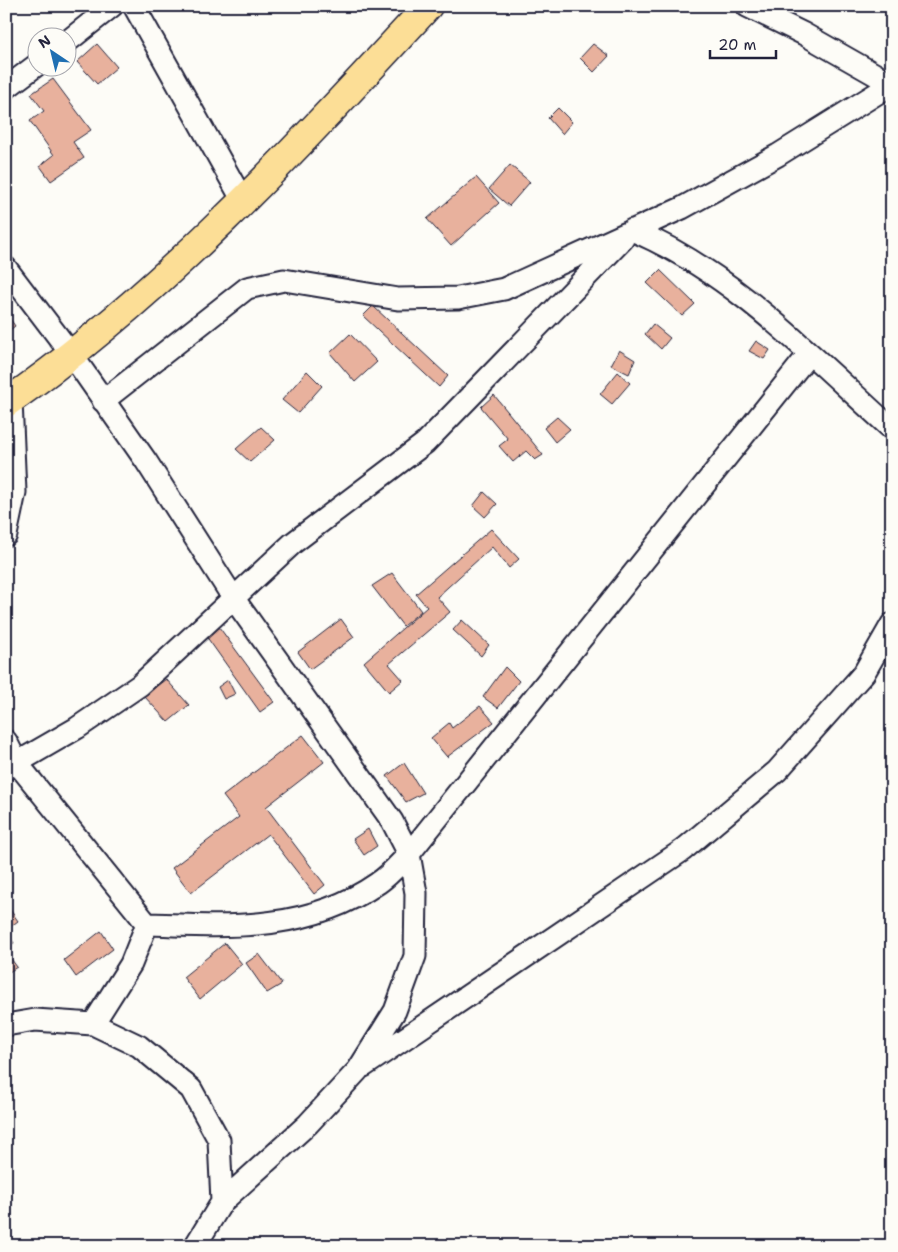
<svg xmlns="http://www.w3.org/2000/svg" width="898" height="1252" font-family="'Shantell Sans',sans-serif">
<rect width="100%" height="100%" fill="#fdfcf7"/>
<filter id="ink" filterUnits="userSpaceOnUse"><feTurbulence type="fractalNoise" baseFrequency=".02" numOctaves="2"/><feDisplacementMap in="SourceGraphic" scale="10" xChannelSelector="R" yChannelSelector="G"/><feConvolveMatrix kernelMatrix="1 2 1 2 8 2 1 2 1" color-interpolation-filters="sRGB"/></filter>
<g filter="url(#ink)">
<path fill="#e8b19d" stroke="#22223b" d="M97,44L117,67L97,84L77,62Z
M593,44L609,56L594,72L580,58Z
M53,79L91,130L73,142L84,158L51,181L40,166L54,155L30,121L44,111L31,94Z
M558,108L572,122L562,134L548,118Z
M510,165L530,182L509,206L489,189Z
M476,177L499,203L451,246L427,219Z
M660,270L695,304L682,316L647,283Z
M373,306L448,376L439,387L363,316Z
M6,313L15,326L6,333Z
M653,324L670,338L661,349L645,334Z
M350,334L377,362L355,382L330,353Z
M756,341L770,350L764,359L749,351Z
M619,350L635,360L629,374L611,365Z
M307,371L322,386L298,413L282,400Z
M618,372L630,383L612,404L600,394Z
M494,395L543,455L535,460L526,451L513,462L499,446L508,439L481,407Z
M557,417L570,429L555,442L544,428Z
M261,427L275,440L250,462L236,449Z
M484,492L497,504L485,517L473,506Z
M491,529L519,559L509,568L492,547L437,597L450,612L389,664L403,680L389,692L364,662L427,607L416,594Z
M392,573L421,611L403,626L372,586Z
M341,619L354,637L310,669L298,652Z
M462,620L489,645L481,656L453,630Z
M219,627L274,702L260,712L206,636Z
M505,667L519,681L498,708L483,697Z
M166,679L189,705L168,722L144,696Z
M228,680L235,694L224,699L218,687Z
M480,706L494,722L447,757L431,738L449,723L452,728Z
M303,735L324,762L266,807L325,885L314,894L268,834L191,893L172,868L239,817L223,796Z
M404,763L423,793L406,802L387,776Z
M368,829L377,846L364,855L353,839Z
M6,904L18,921L6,930Z
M6,931L14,943L6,948Z
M101,931L113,949L76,977L64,960Z
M225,943L242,964L200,999L183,977Z
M6,952L17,967L9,972L6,968Z
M259,954L282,984L267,993L246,963Z"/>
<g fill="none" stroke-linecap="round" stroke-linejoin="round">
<defs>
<path id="street" d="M134,6L243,201
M747,6L804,34L892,84
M68,41L112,6
M6,88L38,64
M632,230C734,273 811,356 892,429
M6,268L72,355L146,461L234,599L392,821L409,854L416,893L415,956L395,1011L358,1070L308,1124L222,1202L195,1246
M103,401L247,288L284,280L398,299L458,298L504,289L682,208L778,155L892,84
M6,535L15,492L11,400
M6,741L17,763L147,924C228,927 308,932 378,883C390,875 399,864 409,854L809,354
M6,769L77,728L140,685L293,543L425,443L623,239
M93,1024L131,964L147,924
M6,1025L35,1020L93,1024L139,1046L191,1089L219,1140L222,1202
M364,1066L683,850L777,771L864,673L892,624"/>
<path id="highway" d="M6,403C165,292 297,148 428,6"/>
</defs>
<use href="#street" stroke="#22223b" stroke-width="25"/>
<use href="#highway" stroke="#22223b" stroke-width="31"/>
<use href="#street" stroke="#fdfcf7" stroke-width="21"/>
<use href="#highway" stroke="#fcde96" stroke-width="28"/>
</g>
</g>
<rect width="898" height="1252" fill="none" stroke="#fdfcf7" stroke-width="25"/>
<rect x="12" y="12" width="873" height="1227" fill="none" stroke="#22223b" stroke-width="2" filter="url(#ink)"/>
<g transform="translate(52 52) rotate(325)"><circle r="24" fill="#fdfcf7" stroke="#a5a5ac"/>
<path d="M0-4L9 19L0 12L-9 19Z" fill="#1f6fb2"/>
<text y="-8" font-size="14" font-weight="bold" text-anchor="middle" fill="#22223b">N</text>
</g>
<path d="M710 50v8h66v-8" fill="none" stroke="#22223b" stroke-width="2.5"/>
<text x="718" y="50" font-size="15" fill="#22223b" stroke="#fdfcf7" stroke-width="4" paint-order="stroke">20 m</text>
</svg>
